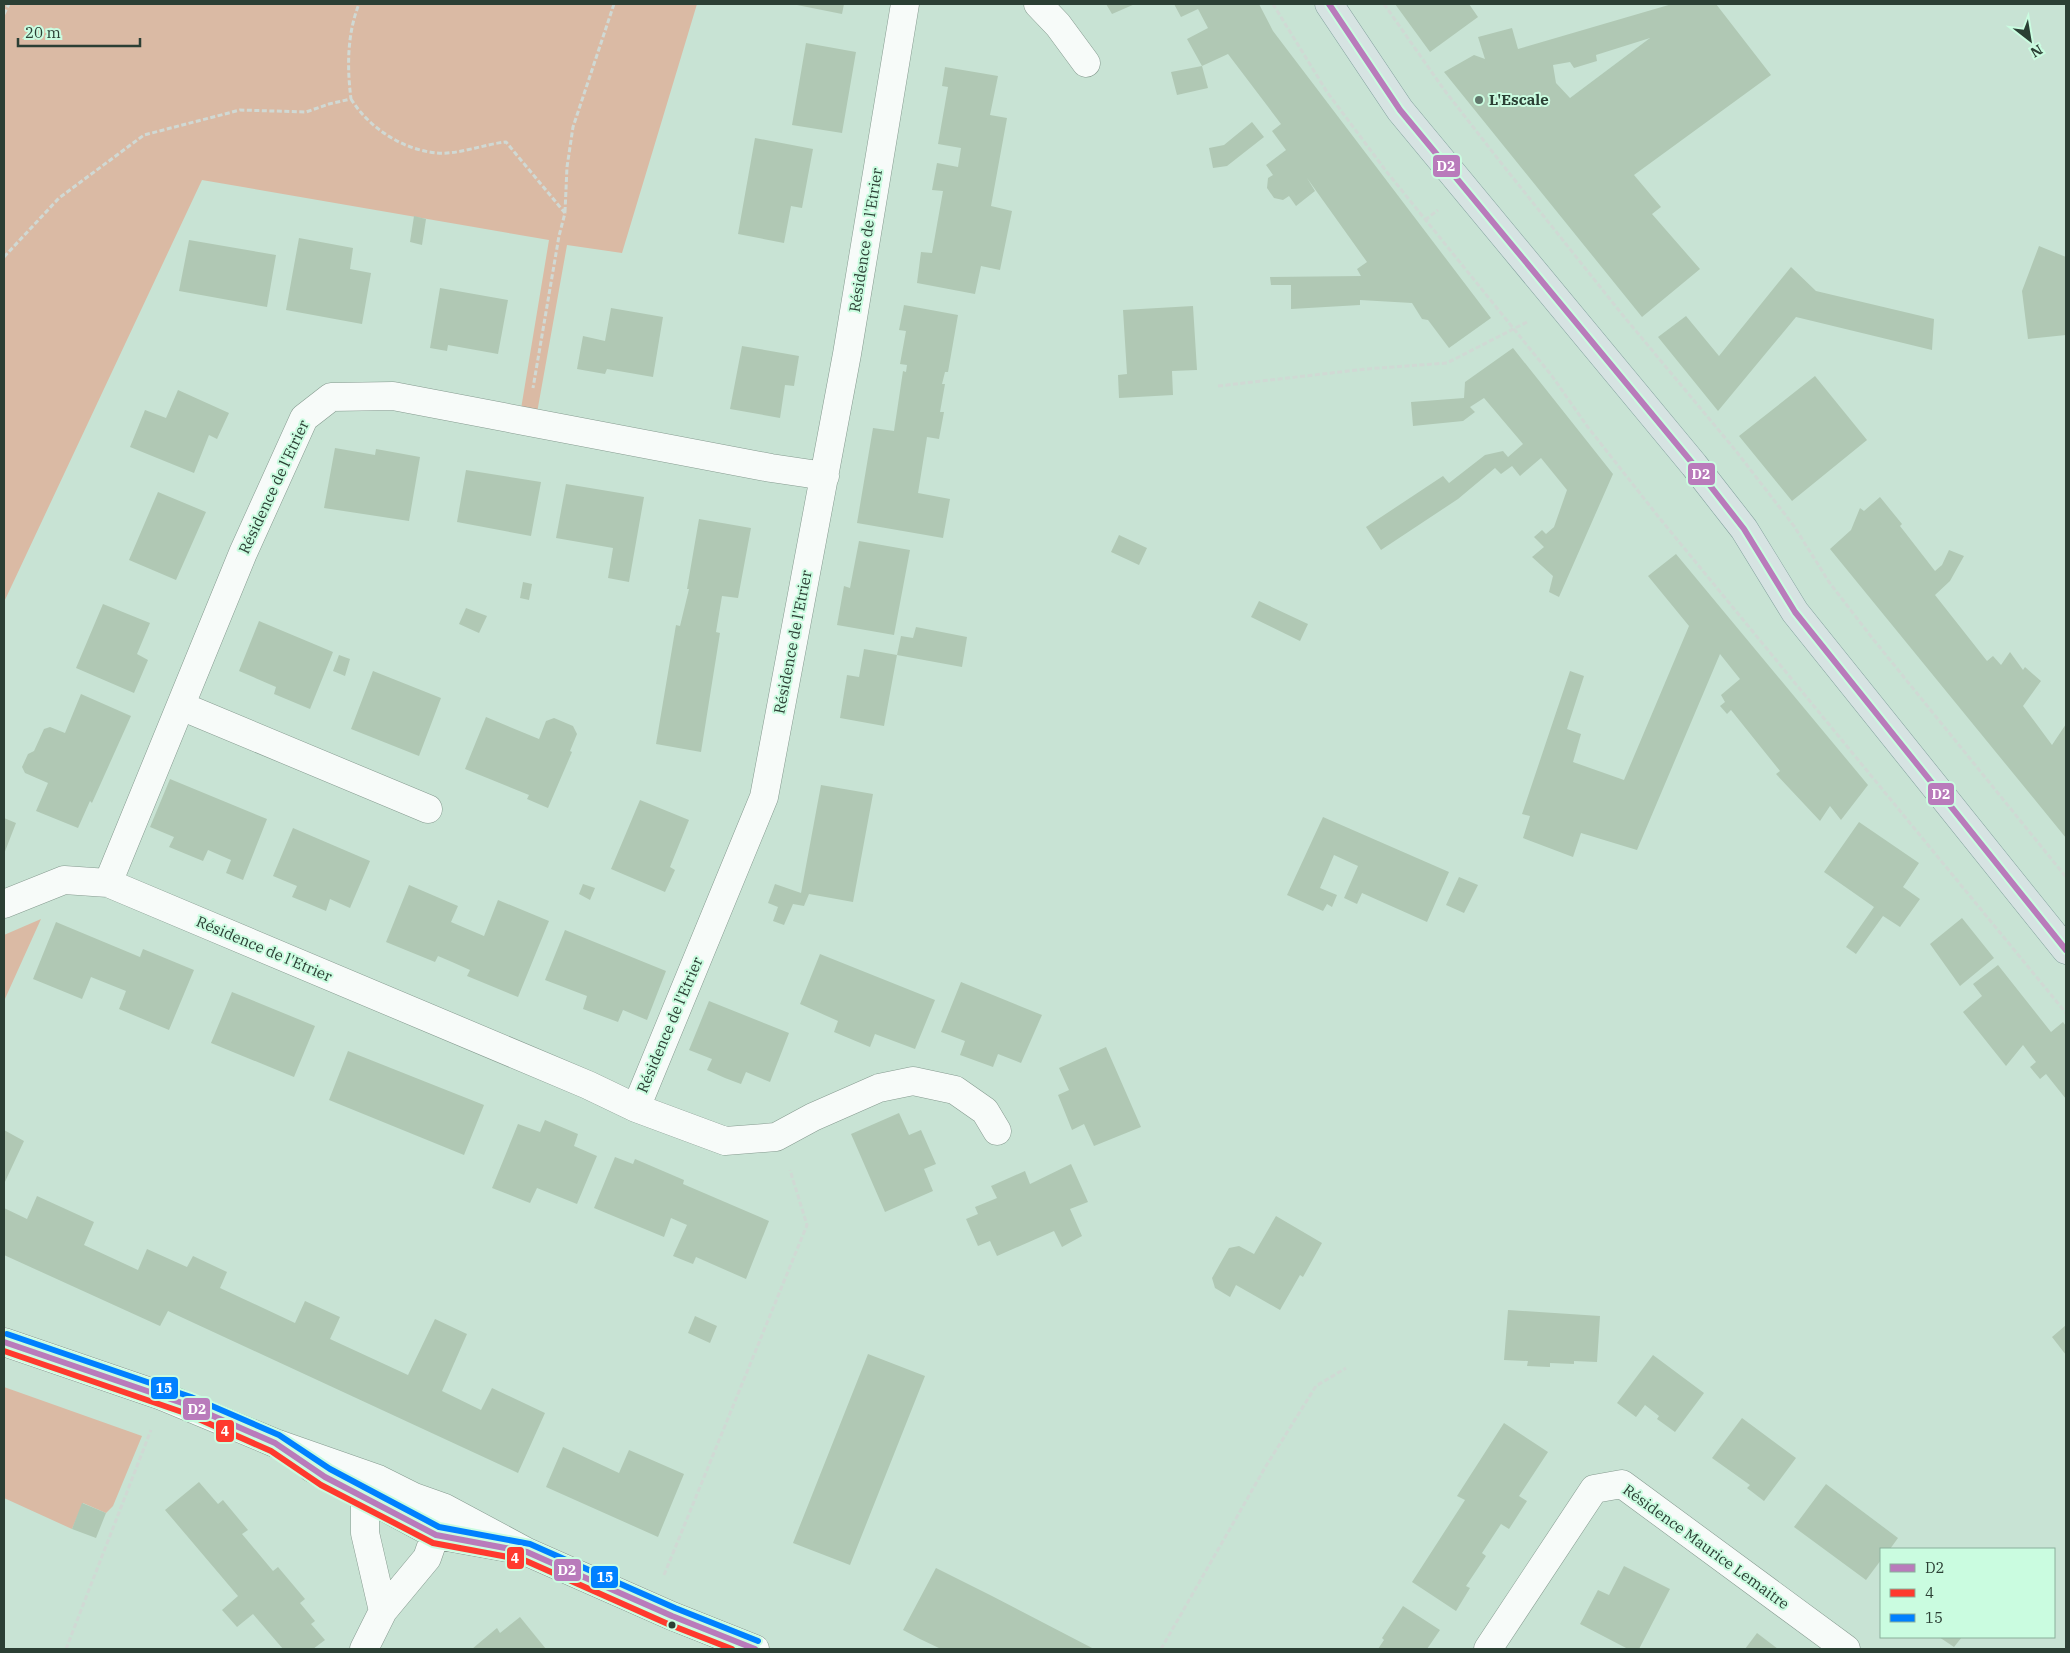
<svg xmlns="http://www.w3.org/2000/svg" width="2070" height="1653" font-family="'IBM Plex Serif',serif">
<rect width="100%" height="100%" fill="#c8e3d4"/>
<path fill="#dabaa4" d="M4,4H697L622,253L567,245L535,424L519,421L549,240L202,180L4,602Z
M41,919L4,1001V935Z
M4,1387L142,1436L113,1506L106,1513L83,1503L72,1529L4,1498Z"/>
<path fill="#b0c8b4" fill-rule="evenodd" d="M792,4H844L842,14Z
M1106,4H1135L1112,14Z
M1174,4H1259L1273,31L1491,318L1449,348L1428,320L1422,319L1412,303L1360,300V305L1291,309V285H1271L1270,277L1361,276L1357,269L1367,262L1307,178L1315,191L1296,206L1289,196L1283,200L1274,198L1267,188L1268,178L1273,175L1266,165L1286,150L1272,131L1281,124L1228,54L1202,66L1187,39L1208,28L1198,9L1181,17Z
M1395,4H1469L1478,17L1430,52Z
M1672,4H1716L1771,75L1634,175L1661,207L1652,214L1700,269L1642,317L1444,72L1474,55L1485,59L1478,37L1512,28L1518,49ZM1650,38L1570,98L1556,83L1553,65L1570,62L1574,68L1597,61L1596,55Z
M806,43L856,52L842,133L792,125Z
M1202,66L1208,88L1177,95L1171,72Z
M945,67L998,76L990,115L1007,118L991,206L1012,211L1000,270L981,266L975,294L917,283L921,252L932,253L943,191L932,190L937,163L958,167L961,148L938,144L948,87L942,86Z
M1252,122L1264,137L1227,166L1213,168L1209,148L1224,145Z
M755,138L813,149L802,208L791,206L784,243L738,234Z
M414,216L426,219L422,245L410,242Z
M299,238L353,248L350,269L371,273L362,324L286,310Z
M189,240L276,255L267,307L179,291Z
M2039,246L2066,257V335L2028,339L2022,291Z
M1791,267L1816,291L1934,319L1932,350L1796,317L1718,411L1658,337L1686,316L1719,356Z
M440,288L508,300L498,354L448,345L447,351L430,348Z
M904,305L958,315L948,372H945L942,384H945L940,412H944L939,439L927,437L918,493L950,499L943,538L857,523L873,428L894,431L903,371L906,372L907,365L900,364L906,331L899,330Z
M1193,306L1197,370L1172,371L1173,395L1119,398L1118,375L1127,374L1123,310Z
M611,308L663,317L653,377L607,369L605,374L577,369L583,336L605,341Z
M742,346L799,356L794,386L785,385L780,418L730,409Z
M1513,348L1613,474L1559,597L1549,592L1553,576L1532,557L1544,547L1534,537L1542,530L1546,534L1554,527L1567,490L1541,458L1520,476L1512,466L1501,474L1495,468L1458,499L1381,550L1366,527L1443,476L1449,483L1485,455L1503,451L1508,457L1523,444L1484,398L1470,407L1475,412L1463,421L1413,426L1411,402L1464,398L1465,382Z
M1815,376L1867,440L1792,501L1739,436Z
M178,390L229,413L217,439L209,435L194,473L130,447L145,410L166,418Z
M335,448L375,455L376,449L420,457L409,521L324,508Z
M466,470L541,482L531,536L457,522Z
M566,484L644,497L629,582L608,578L613,548L556,538Z
M158,492L206,512L176,580L129,560Z
M1880,497L1902,524L1900,526L1935,571L1942,565L1949,550L1964,556L1950,581L1935,595L1987,661L1993,656L2001,665L2010,652L2023,670L2025,667L2041,681L2023,706L2052,745L2066,724V838L1830,549L1851,530L1860,508L1864,511Z
M699,519L751,528L738,598L722,596L716,632L720,633L701,752L656,744L676,625L680,626L689,589H687Z
M1119,535L1147,548L1139,565L1111,552Z
M859,541L910,550L894,635L837,625L844,586L850,588Z
M1676,554L1868,785L1841,820L1830,806L1820,821L1776,774L1780,771L1731,710L1727,714L1720,706L1725,702L1721,695L1740,679L1720,654L1637,850L1581,833L1573,857L1523,838L1530,816L1522,814L1570,671L1584,676L1567,729L1581,734L1573,762L1624,780L1689,626L1648,576Z
M523,582L532,584L529,600L520,598Z
M1259,601L1308,624L1300,641L1251,617Z
M103,604L150,623L137,654L148,660L134,693L76,668Z
M466,608L487,616L479,633L459,624Z
M259,621L333,652L310,709L274,694L276,687L239,671Z
M916,627L967,637L962,667L897,655L884,726L840,718L847,675L859,677L864,649L897,655L901,636L913,638Z
M339,655L350,659L345,676L333,671Z
M373,671L441,698L419,756L351,729Z
M81,694L131,716L92,803L90,801L78,828L36,811L48,783L25,773L22,767L28,754L34,751L44,729L50,727L65,733Z
M486,717L539,739L546,721L554,718L573,726L577,734L570,751L572,752L548,808L527,799L529,795L465,769Z
M170,779L267,819L243,880L226,873L231,860L208,850L203,861L169,847L174,837L150,827Z
M821,785L873,794L853,902L809,894L804,906L793,904L784,925L773,921L778,907L768,903L775,884L801,893Z
M640,800L689,820L670,867L675,870L665,892L611,869Z
M1323,817L1449,872L1427,922L1362,893L1357,904L1344,898L1358,866L1334,855L1320,888L1337,895L1332,907L1327,904L1323,911L1287,895Z
M4,818L16,823L4,854Z
M1859,822L1919,863L1903,887L1920,899L1900,927L1883,916L1856,954L1846,947L1874,907L1824,872Z
M293,828L370,861L350,908L330,899L326,911L307,903L292,897L297,886L273,876Z
M1459,877L1478,885L1464,913L1446,905Z
M583,884L595,888L590,900L579,894Z
M409,885L458,906L451,922L484,936L498,900L549,921L518,997L467,976L470,970L452,962L438,956L435,962L386,942Z
M1962,918L1994,958L1960,986L1930,944Z
M56,922L140,957L143,949L194,970L169,1030L119,1009L126,991L91,977L82,999L33,979Z
M565,930L666,971L647,1020L623,1010L618,1022L583,1009L587,996L545,980Z
M820,954L935,1000L915,1049L875,1034L870,1047L834,1032L838,1021L800,1004Z
M1998,965L2051,1032L2063,1022L2066,1026V1099L2046,1074L2040,1079L2030,1067L2036,1062L2023,1045L2006,1066L1963,1012L1982,996L1973,984Z
M961,982L1042,1015L1021,1063L998,1054L993,1067L960,1055L965,1041L941,1032Z
M232,992L315,1026L294,1077L211,1043Z
M709,1001L789,1033L770,1082L746,1072L741,1084L725,1078L707,1070L712,1059L689,1050Z
M1106,1047L1141,1127L1094,1146L1084,1124L1072,1130L1058,1095L1069,1090L1059,1068Z
M348,1051L484,1105L464,1155L329,1100Z
M899,1113L909,1135L921,1130L936,1164L924,1169L933,1191L885,1212L851,1134Z
M545,1120L578,1134L574,1146L597,1156L577,1204L537,1188L530,1203L492,1188L518,1124L540,1132Z
M4,1130L24,1141L4,1184Z
M615,1157L633,1164L635,1159L684,1180L683,1184L769,1221L746,1279L696,1257L693,1264L673,1256L687,1225L671,1218L664,1237L594,1208Z
M1071,1164L1088,1202L1070,1209L1082,1236L1062,1247L1054,1231L997,1256L990,1241L978,1246L966,1219L978,1214L975,1207L997,1198L991,1186L1025,1171L1030,1184Z
M37,1196L94,1222L84,1245L138,1270L147,1249L187,1267L193,1256L227,1272L220,1288L295,1323L305,1301L340,1317L330,1339L408,1375L435,1319L467,1334L442,1391L481,1410L492,1388L545,1413L518,1473L168,1311L160,1326L4,1255V1208L27,1219Z
M1276,1216L1322,1243L1303,1277L1300,1275L1280,1310L1236,1285L1230,1297L1215,1288L1212,1278L1229,1248L1239,1246L1254,1254Z
M1508,1310L1600,1316L1597,1362L1574,1361V1364L1550,1363V1367L1527,1366L1528,1361L1504,1360Z
M695,1316L717,1326L710,1343L688,1333Z
M2066,1325V1355L2052,1337Z
M868,1354L925,1376L850,1565L793,1543Z
M1653,1355L1704,1393L1675,1432L1657,1419L1659,1416L1645,1405L1636,1417L1617,1403Z
M1742,1418L1796,1458L1764,1501L1747,1488L1750,1485L1712,1458Z
M1504,1423L1548,1452L1519,1496L1527,1501L1509,1529L1501,1524L1482,1553L1486,1556L1466,1586L1470,1588L1456,1611L1412,1582L1465,1500L1457,1496Z
M563,1447L619,1473L629,1450L684,1474L658,1537L546,1487Z
M199,1482L218,1504L223,1500L248,1530L242,1534L273,1571L278,1567L305,1599L300,1603L315,1621L311,1624L325,1640L313,1649H283L253,1614L237,1627L222,1610L238,1596L165,1510Z
M1826,1484L1898,1538L1890,1549H1881V1560L1866,1580L1794,1527Z
M82,1503L106,1513L96,1538L72,1529Z
M1624,1566L1670,1589L1639,1649H1628L1580,1624L1598,1590L1609,1595Z
M936,1568L992,1596L1094,1649H941L920,1639L903,1630Z
M1403,1606L1440,1630L1427,1649H1378L1384,1640L1382,1638Z
M520,1617L546,1649H472L497,1628L500,1633Z
M1757,1633L1778,1649H1745Z
M1939,1637H1962L1954,1647Z"/>
<g fill="none" stroke-linecap="round" stroke-linejoin="round">
<defs>
<path id="minor" d="M1038,4L1058,25L1086,63
M181,706L428,809
M108,883L243,553L304,418L331,397L393,396L771,468L825,476
M4,904L64,880L108,883L588,1085L636,1108L764,797L847,354L905,4
M636,1108L725,1141L776,1137L813,1117L879,1088L913,1081L955,1090L985,1111L997,1131
M4,1342L162,1396L275,1443L378,1479L414,1497L445,1508L527,1552L672,1616L755,1649
M312,1468L436,1535L503,1547
M374,1485L365,1498V1533L383,1611
M364,1649L383,1611L427,1558L441,1518
M1488,1649L1594,1489L1622,1484L1846,1649"/>
<path id="major" d="M1329,4L1400,110L1694,465L1744,529L1795,612L2066,950"/>
</defs>
<use href="#minor" stroke="#859a8f" stroke-width="29"/>
<use href="#major" stroke="#83a19e" stroke-width="29"/>
<path stroke="#d0d9d4" stroke-width="3" stroke-dasharray="5 2.5" stroke-linecap="butt" d="M1273,4L1327,92L1386,171L1552,376L1587,426L1657,515L2066,1013
M1384,4L1445,91L1502,164L1621,313L1736,451L1794,526L1829,582L1873,639L2066,877
M4,14L9,4
M351,99C369,128 403,150 437,153C457,155 485,144 506,142L565,213L559,236L533,388
M565,212L567,167L573,127L614,4
M1425,220L1438,210
M4,257L59,198L144,135L240,110L306,112L329,104L351,99C347,68 347,34 359,4
M1218,386L1366,369L1447,363L1529,321
M664,1575L807,1225L790,1170
M66,1649L151,1430
M1161,1649L1266,1466L1316,1386L1346,1368"/>
<use href="#minor" stroke="#f7fbf9" stroke-width="28"/>
<use href="#major" stroke="#d6e3e2" stroke-width="28"/>
<defs>
<path id="bus-1" d="M1329,4L1400,110L1694,465L1744,529L1795,612L2066,950
M4,1342L188,1405L275,1443L325,1477L436,1535L527,1552L672,1616L755,1649"/>
<path id="bus-2" d="M4,1351L185,1413L271,1451L321,1485L433,1543L524,1560L668,1624L732,1649"/>
<path id="bus-3" d="M7,1334L191,1397L279,1435L330,1469L439,1527L530,1544L675,1608L758,1641"/>
</defs>
<use href="#bus-1" stroke="#cafce0" stroke-width="10"/>
<use href="#bus-2" stroke="#cafce0" stroke-width="10"/>
<use href="#bus-3" stroke="#cafce0" stroke-width="10"/>
<use href="#bus-1" stroke="#b97bbb" stroke-width="6"/>
<use href="#bus-2" stroke="#ff3a2e" stroke-width="6"/>
<use href="#bus-3" stroke="#0080ff" stroke-width="6"/>
</g>
<circle fill="#62786c" stroke="#cafce0" stroke-width="2" cx="1479" cy="100" r="5"/>
<circle fill="#2b3f34" stroke="#cafce0" stroke-width="2" cx="672" cy="1625" r="4.5"/>
<g text-anchor="middle" stroke-width="4" stroke-linejoin="round" paint-order="stroke">
<g font-size="15" font-weight="bold" fill="#2b3f34" stroke="#cafce0" text-anchor="start">
<text x="1489" y="105">L'Escale</text>
</g>
<g font-size="15" fill="#2b3f34" stroke="#cafce0">
<text transform="translate(866 240) rotate(-81)" y="5">Résidence de l'Etrier</text>
<text transform="translate(274 487) rotate(-65)" y="5">Résidence de l'Etrier</text>
<text transform="translate(793 642) rotate(-79)" y="5">Résidence de l'Etrier</text>
<text transform="translate(264 949) rotate(23)" y="5">Résidence de l'Etrier</text>
<text transform="translate(670 1025) rotate(-67)" y="5">Résidence de l'Etrier</text>
<text transform="translate(1706 1547) rotate(36)" y="5">Résidence Maurice Lemaitre</text>
</g>
</g>
<g stroke="#cafce0" stroke-width="2">
<rect x="1432" y="154" width="29" height="24" rx="5" fill="#b97bbb"/>
<rect x="1687" y="462" width="29" height="24" rx="5" fill="#b97bbb"/>
<rect x="1927" y="782" width="28" height="24" rx="5" fill="#b97bbb"/>
<rect x="150" y="1376" width="29" height="24" rx="5" fill="#0080ff"/>
<rect x="182" y="1397" width="29" height="24" rx="5" fill="#b97bbb"/>
<rect x="215" y="1419" width="20" height="24" rx="5" fill="#ff3a2e"/>
<rect x="506" y="1546" width="19" height="24" rx="5" fill="#ff3a2e"/>
<rect x="553" y="1558" width="29" height="24" rx="5" fill="#b97bbb"/>
<rect x="590" y="1565" width="29" height="24" rx="5" fill="#0080ff"/>
</g>
<g font-size="14" text-anchor="middle" font-weight="bold" fill="#fff">
<text x="1446" y="171">D2</text>
<text x="1701" y="479">D2</text>
<text x="1941" y="799">D2</text>
<text x="164" y="1393">15</text>
<text x="197" y="1414">D2</text>
<text x="225" y="1436">4</text>
<text x="515" y="1563">4</text>
<text x="567" y="1575">D2</text>
<text x="605" y="1582">15</text>
</g>
<rect width="2070" height="1653" fill="none" stroke="#2b3f34" stroke-width="10"/>
<rect x="1880" y="1548" width="175" height="90" fill="#cafce0" stroke="#8ab09b"/>
<rect x="1890" y="1564" width="25" height="8" fill="#b97bbb" stroke="#8ab09b"/>
<text x="1925" y="1573" font-size="15" fill="#2b3f34">D2</text>
<rect x="1890" y="1589" width="25" height="8" fill="#ff3a2e" stroke="#8ab09b"/>
<text x="1925" y="1598" font-size="15" fill="#2b3f34">4</text>
<rect x="1890" y="1614" width="25" height="8" fill="#0080ff" stroke="#8ab09b"/>
<text x="1925" y="1623" font-size="15" fill="#2b3f34">15</text>
<g transform="translate(2030 40) rotate(149)" stroke="#cafce0" stroke-width="4" paint-order="stroke">
<path d="M0-4L9 19L0 12L-9 19Z" fill="#2b3f34"/>
<text y="-8" font-size="14" font-weight="bold" text-anchor="middle" fill="#2b3f34">N</text>
</g>
<path d="M18 38v8h122v-8" fill="none" stroke="#2b3f34" stroke-width="2.5"/>
<text x="25" y="38" font-size="15" fill="#2b3f34" stroke="#cafce0" stroke-width="4" paint-order="stroke">20 m</text>
</svg>
